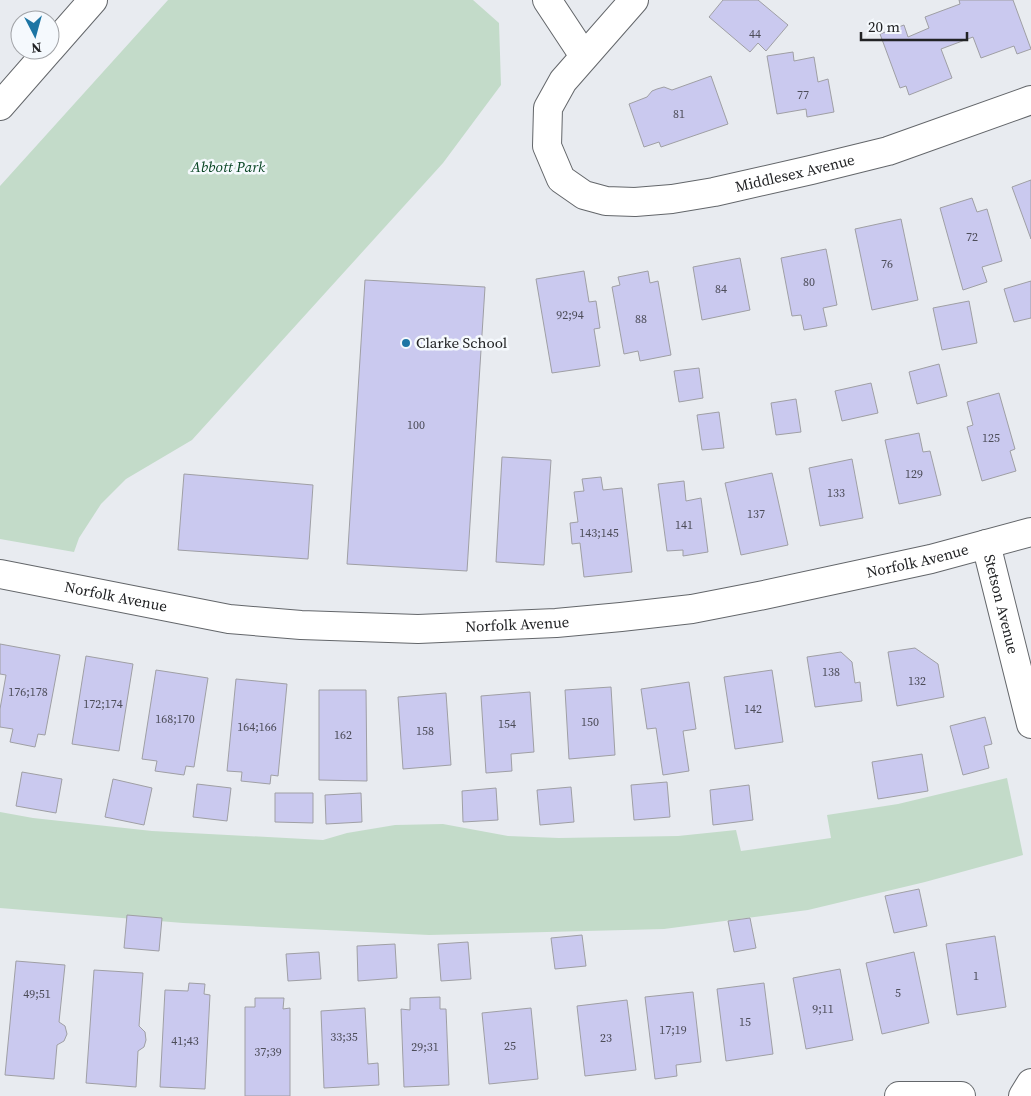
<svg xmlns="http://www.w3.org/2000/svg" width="1031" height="1096" font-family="'Source Serif 4',serif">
<rect width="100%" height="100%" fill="#e8ebf0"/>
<path fill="#c3dbc9" d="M168,0H473L499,23L501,85L443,163L192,440L126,479L101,504L79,538L74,552L0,539V186Z
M1007,778L1023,855L925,882L808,910L664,929L429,935L183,923L0,908V812L33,818L152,831L323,840L347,833L395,825L443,824L508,836L559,838L678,836L736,830L741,851L831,838L827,815L898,804Z"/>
<path fill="#cac9ef" stroke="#9f9fa4" d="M723,0H758L788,25L766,51L758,43L750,52L709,17Z
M959,0H1013L1031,49L1017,54L1014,46L981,58L973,37L941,49L952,78L909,95L906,86L900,88L880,34L904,25L908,37L929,28L925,17L960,4Z
M793,52L794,61L814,57L818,82L828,79L834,112L807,117L806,109L777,114L767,56Z
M711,76L728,124L661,147L659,142L644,147L629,104L647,97L652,91L657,89L664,87L672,90Z
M1031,180V239L1012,187Z
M972,198L977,212L987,209L1002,261L982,267L987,282L963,290L940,208Z
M901,219L918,300L872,310L855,229Z
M826,249L837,305L823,308L827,326L804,330L801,315L792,316L781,258Z
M740,258L750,310L702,320L693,267Z
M584,271L589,302L596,301L600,328L594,329L600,366L552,373L536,279Z
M648,271L650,283L658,281L671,355L640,361L638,351L624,354L612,287L620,285L618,277Z
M365,280L485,287L467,571L347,564Z
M1031,281V318L1014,322L1004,289Z
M969,301L977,343L942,350L933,308Z
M939,364L947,396L917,404L909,372Z
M699,368L703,398L679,402L674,371Z
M871,383L878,413L842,421L835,391Z
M999,393L1015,449L1010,451L1016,471L982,481L967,427L973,425L967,402Z
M796,399L801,432L776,435L771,403Z
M719,412L724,448L702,450L697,415Z
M919,433L923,452L930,451L941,495L899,504L885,440Z
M502,457L551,460L544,565L496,562Z
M852,459L863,518L820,526L809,468Z
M772,473L788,545L741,555L725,483Z
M184,474L313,485L308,559L178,550Z
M601,477L603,490L622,488L632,572L584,577L580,543L572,544L570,523L578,522L574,492L584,491L582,479Z
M684,481L686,501L701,498L708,552L683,556V550L667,551L658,484Z
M0,644L60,655L45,735L38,734L35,747L10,742L13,729L0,727V709L6,675L0,674Z
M915,648L938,664L944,697L897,706L888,652Z
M841,652L852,662L855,683L860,682L862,701L815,707L807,657Z
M86,656L133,664L119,751L72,744Z
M156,670L208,678L194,767L186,766L184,775L155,771L157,761L142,759Z
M772,670L783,742L735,749L724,677Z
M236,679L287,684L278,776L271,775L270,784L241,781L242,772L227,771Z
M689,682L696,729L683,731L689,771L663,775L656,728L647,729L641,689Z
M611,687L615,755L569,759L565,690Z
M319,690H366L367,781L319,780Z
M530,692L534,752L511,754L512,771L486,773L481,696Z
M446,693L451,765L403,769L398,697Z
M985,717L992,744L984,746L989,768L963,775L950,726Z
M922,754L928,791L878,799L872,762Z
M22,772L62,779L56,813L16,806Z
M113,779L152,788L144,825L105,817Z
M667,782L670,817L634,820L631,785Z
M197,784L231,788L227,821L193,817Z
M749,785L753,820L713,825L710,790Z
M571,787L574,822L540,825L537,790Z
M496,788L498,820L463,822L462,791Z
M275,793H313V823L275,822Z
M361,793L362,822L326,824L325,795Z
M919,889L927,926L894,933L885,896Z
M127,915L162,918L159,951L124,948Z
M750,918L756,948L734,952L728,921Z
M582,935L586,966L555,969L551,938Z
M995,936L1006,1007L957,1015L946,944Z
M468,942L471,979L441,981L438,944Z
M395,944L397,978L358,981L357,946Z
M319,952L321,979L288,981L286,954Z
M914,952L929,1023L882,1034L866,963Z
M16,961L65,965L59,1022L65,1026L67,1034L64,1041L57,1045L54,1079L5,1075Z
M840,969L853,1040L806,1049L793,978Z
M94,970L143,973L139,1026L145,1032L146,1040L144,1047L138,1051L136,1087L86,1083Z
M189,983L205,984L204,994L210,995L205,1089L160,1087L165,990L188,991Z
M764,983L773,1054L726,1061L717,989Z
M693,992L701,1062L676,1065L677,1076L655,1079L645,997Z
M440,997V1009H446L449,1085L404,1087L401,1009L410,1010V998Z
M255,998H284L283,1009L290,1008V1096H245V1007H255Z
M627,1000L636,1070L585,1076L577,1006Z
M365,1008L368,1064L378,1063L379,1085L324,1088L321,1011Z
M531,1008L538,1079L489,1084L482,1013Z"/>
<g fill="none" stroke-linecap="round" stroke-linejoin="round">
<defs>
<g id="minor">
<path d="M547,0L584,56"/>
<path id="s1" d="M634,0L563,81L548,108L547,146L561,179L584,195L606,201L635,202L672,199L714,192L811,170L888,151L1031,100"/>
<path id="s2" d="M986,544L1031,724"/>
<path id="s3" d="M0,574L229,619L301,625L418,629L556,623L621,617L692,609L764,595L931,559L1031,532"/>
<path d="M899,1096H961"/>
<path d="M1023,1096L1031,1083"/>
</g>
<path id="trunk" d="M50,49L93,0
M0,106L49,50"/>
</defs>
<use href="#minor" stroke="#63666a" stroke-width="30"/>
<use href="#trunk" stroke="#63666a" stroke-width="30"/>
<use href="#minor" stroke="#fff" stroke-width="28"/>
<use href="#trunk" stroke="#fff" stroke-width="28"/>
</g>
<circle fill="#1d75a4" stroke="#f5f9fd" stroke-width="2" cx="406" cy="343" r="5"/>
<g text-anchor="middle" stroke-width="5" stroke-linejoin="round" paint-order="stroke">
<g font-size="12" fill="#4c4c58">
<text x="755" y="38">44</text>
<text x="803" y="99">77</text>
<text x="679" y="118">81</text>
<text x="972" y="241">72</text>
<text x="887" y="268">76</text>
<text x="809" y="286">80</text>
<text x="721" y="293">84</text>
<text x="570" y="319">92;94</text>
<text x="641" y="323">88</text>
<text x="416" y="429">100</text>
<text x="991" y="442">125</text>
<text x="914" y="478">129</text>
<text x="836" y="497">133</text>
<text x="756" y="518">137</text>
<text x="684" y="529">141</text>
<text x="599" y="537">143;145</text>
<text x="831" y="676">138</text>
<text x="917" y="685">132</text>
<text x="28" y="696">176;178</text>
<text x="103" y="708">172;174</text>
<text x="753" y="713">142</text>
<text x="175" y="723">168;170</text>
<text x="590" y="726">150</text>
<text x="507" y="728">154</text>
<text x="257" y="731">164;166</text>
<text x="425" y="735">158</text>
<text x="343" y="739">162</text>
<text x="976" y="980">1</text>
<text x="898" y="997">5</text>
<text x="37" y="998">49;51</text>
<text x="823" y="1013">9;11</text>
<text x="745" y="1026">15</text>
<text x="673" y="1034">17;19</text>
<text x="344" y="1041">33;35</text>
<text x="606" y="1042">23</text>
<text x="185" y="1045">41;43</text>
<text x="510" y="1050">25</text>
<text x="425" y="1051">29;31</text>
<text x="268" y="1056">37;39</text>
</g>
<g font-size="15" font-style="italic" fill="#074422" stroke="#f5f9fd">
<text x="228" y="172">Abbott Park</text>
</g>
<g font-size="15" fill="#222325" stroke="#f5f9fd">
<text dy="5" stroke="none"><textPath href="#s1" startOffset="455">Middlesex Avenue</textPath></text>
<text dy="5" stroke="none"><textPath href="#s3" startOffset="928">Norfolk Avenue</textPath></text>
<text dy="5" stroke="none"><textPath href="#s3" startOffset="118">Norfolk Avenue</textPath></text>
<text dy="5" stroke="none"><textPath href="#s2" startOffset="62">Stetson Avenue</textPath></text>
<text dy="5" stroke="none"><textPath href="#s3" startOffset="522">Norfolk Avenue</textPath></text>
</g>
<g font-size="15" fill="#222325" stroke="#f5f9fd" text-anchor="start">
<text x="416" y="348">Clarke School</text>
</g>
</g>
<g transform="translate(35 35) rotate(174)"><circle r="24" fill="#f5f9fd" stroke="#a1a3a7"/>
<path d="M0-4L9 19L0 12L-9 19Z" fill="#1d75a4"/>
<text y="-8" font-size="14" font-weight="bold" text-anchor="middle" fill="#222325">N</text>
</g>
<path d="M861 32v8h106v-8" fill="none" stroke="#222325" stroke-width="2.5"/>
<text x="868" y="32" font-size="15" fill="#222325" stroke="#f5f9fd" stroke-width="4" paint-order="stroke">20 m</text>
</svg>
